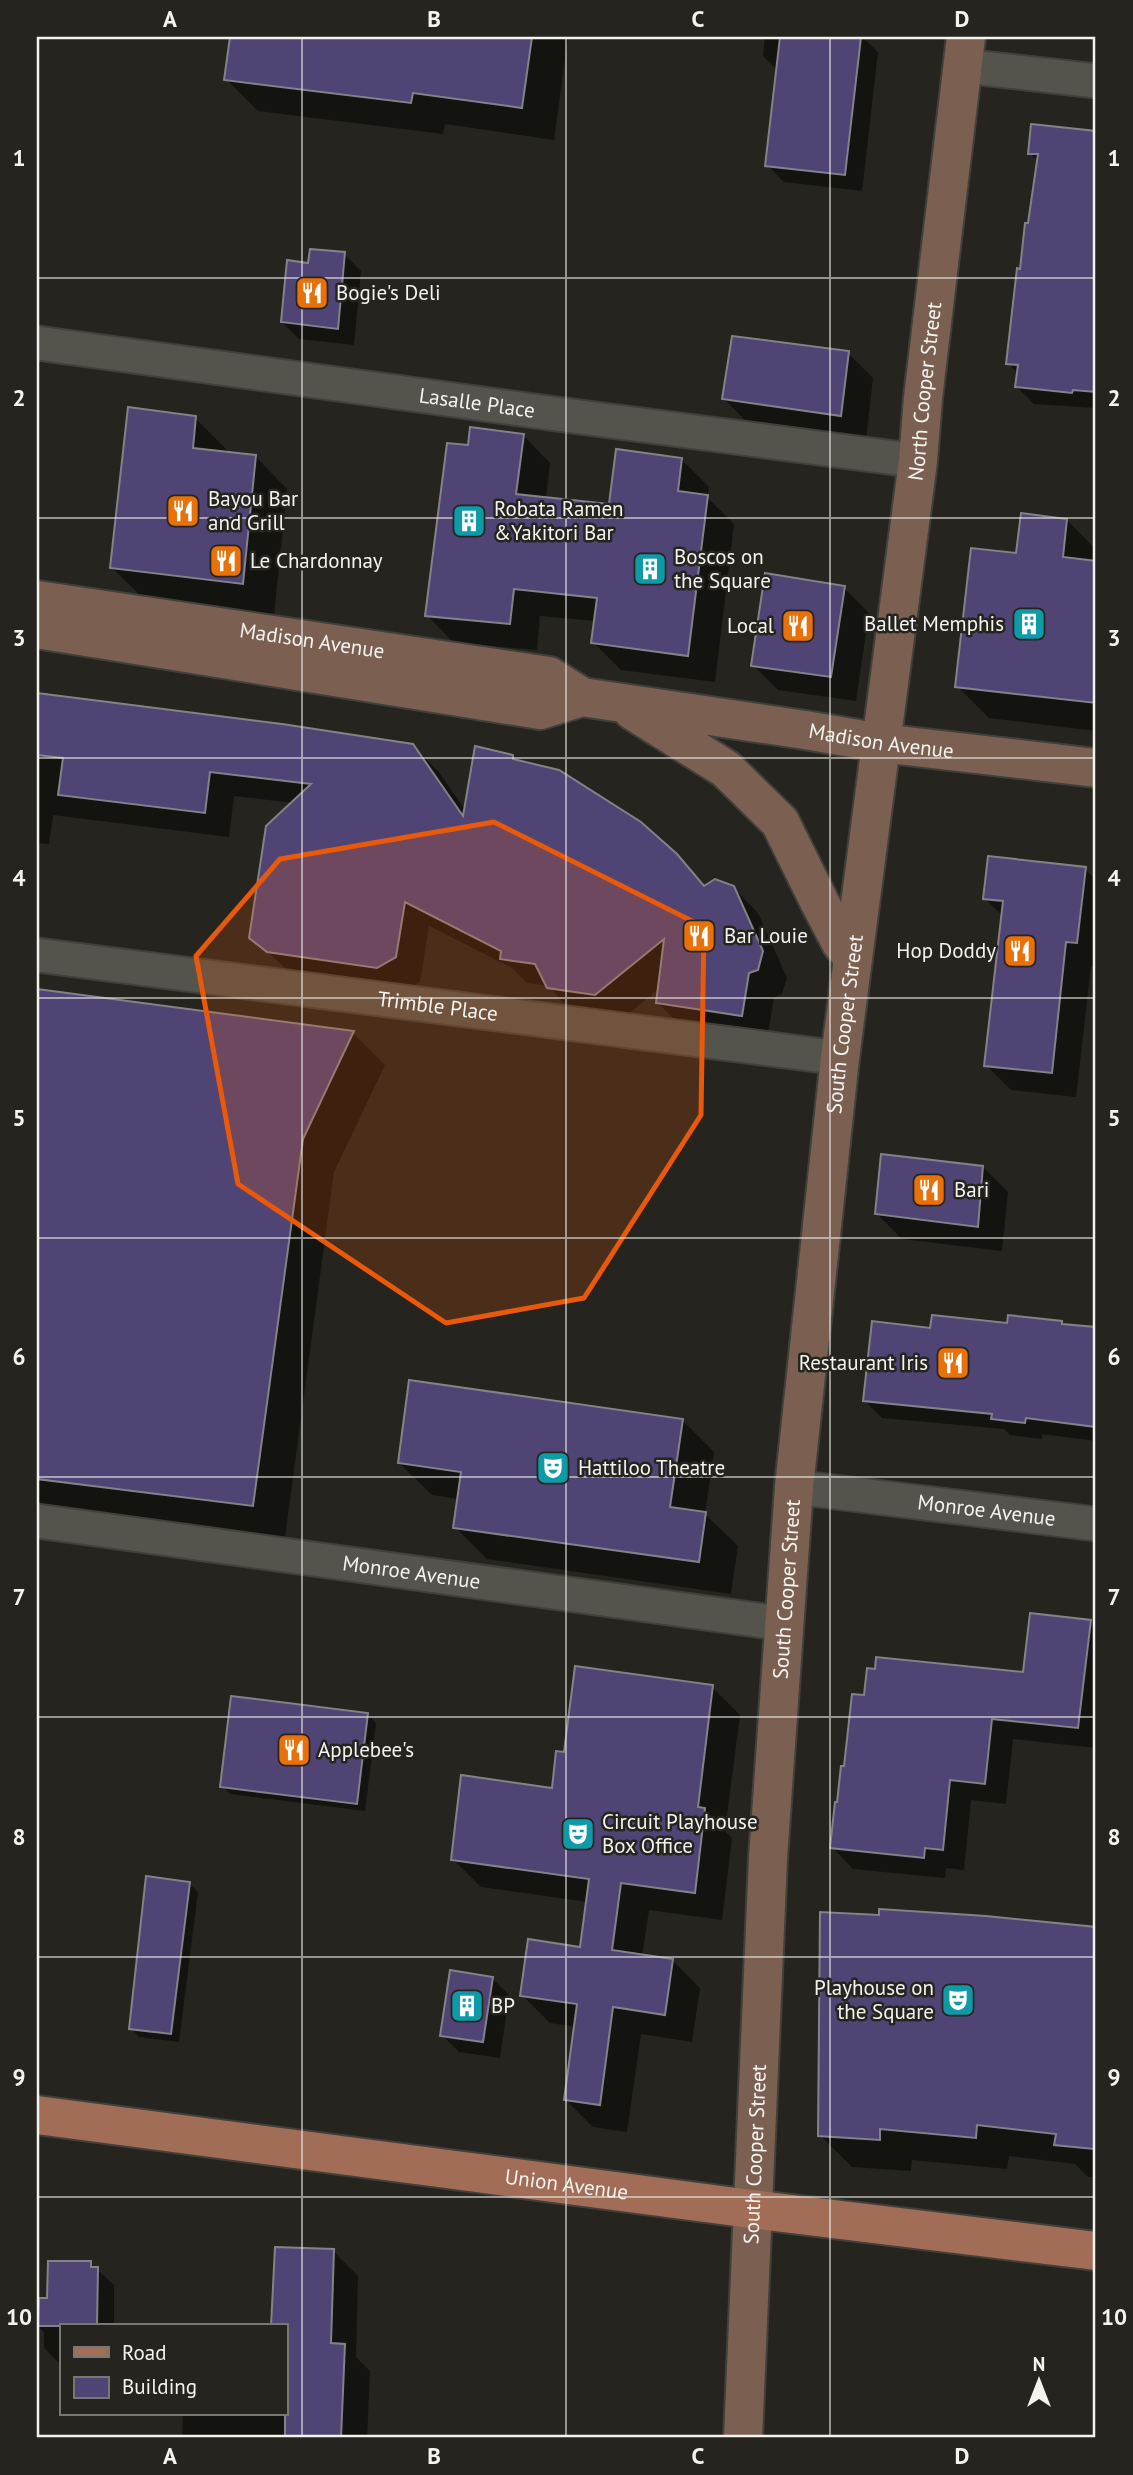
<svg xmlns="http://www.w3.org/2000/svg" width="1133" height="2475" font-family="'PT Sans',sans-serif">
<rect width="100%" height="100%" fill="#25241e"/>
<path fill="#0007" d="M232,37H568L554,140L445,124L443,134L258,111L226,79Z
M765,37H862L878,52L862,191L784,182L767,165L778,71L763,56Z
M1033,126L1096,132V408L1034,404L1017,387L1018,374L1008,363L1038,161L1030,153Z
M344,254L361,271L354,345L299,339L282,322L310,265Z
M848,353L873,378L866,440L749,424L724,399Z
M195,418L227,450V453L255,456L287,489L274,615L144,599L111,567Z
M523,435L550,463L546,499L611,506L681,459L709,487L707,497L734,524L715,682L621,670L593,642L596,621L540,616L537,650L454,643L427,615L469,447Z
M1067,520L1096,550V731L989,718L957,686L1018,555Z
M844,588L869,613L856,701L778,690L753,665Z
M37,695L282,726L413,746L438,771L466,811L512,756L518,762L676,855L706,887H733L758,913L787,978L782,994L774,998L767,1040L683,1028L658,1003L660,988L621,1020L574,1013L548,986L527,983L512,968L429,926L420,982L403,993L294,976L251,937L293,803L234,796L229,837L53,815L49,844L37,843Z
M1085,869L1096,880V967L1091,966L1076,1097L1011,1090L986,1065L1003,916L985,899Z
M37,991L353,1033L385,1065L334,1172L285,1537L37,1506Z
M983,1167L1008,1192L1002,1251L902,1239L877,1214Z
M1061,1322L1065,1326L1096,1329V1441L1042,1434V1439L1010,1435L1004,1429L882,1418L865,1401L932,1330Z
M682,1420L714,1452L705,1514L738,1546L731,1594L487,1559L455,1527L459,1499L432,1495L399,1463Z
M1031,1615L1096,1621V1748L1013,1739L1006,1804L971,1800L964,1870L946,1868L945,1878L853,1869L832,1847L846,1768L865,1697L1025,1674Z
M712,1687L740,1715L725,1831L732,1838L722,1920L649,1910L642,1956L672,1960L700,1988L692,2042L641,2034L627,2132L593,2127L565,2099L576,2027L550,2023L522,1995L581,1949L588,1902L481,1887L453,1859L554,1790L565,1754Z
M368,1715L376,1723L365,1811L230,1794L222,1786Z
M189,1883L198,1892L179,2042L139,2037L131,2028Z
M986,1918L1096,1929V2177H1088L1075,2164L1009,2156L1007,2169L912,2160L911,2171L852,2167L820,2135Z
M492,1978L509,1995L500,2058L459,2052L442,2035Z
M277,2248L333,2251L358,2276L356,2357L370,2371L367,2438H182L183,2414H285V2326H273Z
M90,2263L114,2285V2326H61V2365L44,2348V2332L40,2328V2300H49Z"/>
<path fill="#4f4473" stroke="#838289" stroke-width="2" d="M230,37H532L522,108L413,93L411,103L224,80Z
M780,37H861L845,175L765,166Z
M1031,124L1096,131V392L1073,390L1072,393L1015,387L1018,365L1006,364L1017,268L1020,269L1025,223H1028L1038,154H1028Z
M310,249L345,252L338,329L281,322L287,260L308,263Z
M732,336L849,351L841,416L722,399Z
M128,407L196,416L193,448L256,455L243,584L110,568Z
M470,427L524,434L516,494L609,504L616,449L682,458L678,491L708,495L688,656L591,643L597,598L514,589L510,624L425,616L447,443L468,445Z
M1021,513L1067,519L1063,557L1096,561V703L955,687L971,548L1016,553Z
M765,573L845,586L831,677L751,666Z
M37,693L282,724L413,744L463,816L475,746L513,755V759L559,770L641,822L677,854L704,886L715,879L734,886L763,951L758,970L749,973L742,1016L656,1003L664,939L595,995L547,988L535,964L500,959L501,951L405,902L396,957L377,968L267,952L249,938L266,826L311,784L210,772L205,813L58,795L63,758L37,755Z
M988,856L1086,867L1077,943L1066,942L1052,1073L984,1066L1003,901L983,899Z
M37,989L354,1031L303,1139L253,1506L37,1479Z
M881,1154L983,1166L978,1227L875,1214Z
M932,1315L1007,1323L1008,1315L1062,1321V1324L1096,1327V1427L1026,1418L1025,1423L991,1419L992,1414L863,1401L872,1321L930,1328Z
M409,1380L683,1419L670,1507L706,1512L699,1562L453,1528L461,1472L398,1463Z
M1030,1613L1091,1620L1078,1728L992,1719L985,1784L950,1780L943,1850L925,1848L924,1858L830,1848L835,1802H837L841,1766H844L852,1694L864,1695L867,1668L875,1669L876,1657L1023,1672Z
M575,1666L713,1685L698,1807L705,1808L695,1893L621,1883L612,1950L673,1959L665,2015L613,2007L600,2105L564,2100L577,2004L520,1996L528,1939L580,1947L589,1879L451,1860L461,1775L552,1788L556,1751L564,1752Z
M231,1696L368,1713L357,1804L220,1787Z
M146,1876L190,1882L171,2034L129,2029Z
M879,1909L986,1916L1096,1927V2132L1094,2149L1054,2145L1056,2134L977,2125L976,2138L880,2129V2140L818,2136L820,1912L879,1915Z
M450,1970L493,1977L483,2042L440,2036Z
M275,2247L334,2249L331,2343L345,2344L341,2438H285V2326H271Z
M48,2261H91V2267H98L97,2326H38L39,2298H47Z"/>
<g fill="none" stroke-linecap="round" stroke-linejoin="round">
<defs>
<g id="street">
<path d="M963,66L1096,81"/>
<path id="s1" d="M37,343L549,413L918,461"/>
<path id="s2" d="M37,955L840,1058"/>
<path id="s3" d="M794,1487L1096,1524"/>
<path id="s4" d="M37,1521L786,1624"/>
</g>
<g id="secondary">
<path id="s5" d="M37,600L549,676L582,697"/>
<path id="s6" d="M37,629L540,710L582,697L805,730L881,743L1096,768"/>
<path d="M633,711L726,769L780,822L820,903L841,943L853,957"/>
<path id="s7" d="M743,2438L768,1858L794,1487L840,1058L918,461L923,398L966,37"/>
</g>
<g id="primary">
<path id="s8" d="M37,2115L751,2209L1096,2251"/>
</g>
</defs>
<use href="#street" stroke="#41403b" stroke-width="37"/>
<use href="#secondary" stroke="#41403b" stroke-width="42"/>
<use href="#primary" stroke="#41403b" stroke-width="42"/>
<use href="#street" stroke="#54534c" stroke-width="33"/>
<use href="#secondary" stroke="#7b6051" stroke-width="38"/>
<use href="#primary" stroke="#a16d56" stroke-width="38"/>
</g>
<path fill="#e8590c" fill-opacity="0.2" stroke="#e8590c" stroke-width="5" stroke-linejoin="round" d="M494,822L704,927L701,1115L584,1298L446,1323L238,1184L196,956L280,859Z"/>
<path fill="none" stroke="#f4f3ef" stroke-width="2" stroke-opacity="0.55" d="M302,37V2438M566,37V2438M830,37V2438M37,278H1096M37,518H1096M37,758H1096M37,998H1096M37,1238H1096M37,1477H1096M37,1717H1096M37,1957H1096M37,2197H1096"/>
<defs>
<symbol id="restaurant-square" viewBox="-11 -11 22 22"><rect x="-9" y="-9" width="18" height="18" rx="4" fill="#e8710a" stroke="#25241e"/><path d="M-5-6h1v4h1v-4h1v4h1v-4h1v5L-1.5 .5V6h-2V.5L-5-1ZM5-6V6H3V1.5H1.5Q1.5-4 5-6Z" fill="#fff"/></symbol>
<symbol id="building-square" viewBox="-11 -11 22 22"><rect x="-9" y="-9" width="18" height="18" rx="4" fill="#0f9aa8" stroke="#25241e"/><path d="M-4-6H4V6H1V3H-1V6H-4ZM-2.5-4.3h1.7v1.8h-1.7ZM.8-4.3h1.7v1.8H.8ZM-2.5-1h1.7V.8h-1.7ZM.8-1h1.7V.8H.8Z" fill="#fff"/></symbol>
<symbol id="theatre-square" viewBox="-11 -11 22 22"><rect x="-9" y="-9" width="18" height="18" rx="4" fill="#0f9aa8" stroke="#25241e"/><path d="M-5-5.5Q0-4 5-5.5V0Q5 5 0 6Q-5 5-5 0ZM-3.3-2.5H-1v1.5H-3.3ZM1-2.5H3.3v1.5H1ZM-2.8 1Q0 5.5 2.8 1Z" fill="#fff"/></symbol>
</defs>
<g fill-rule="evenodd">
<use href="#restaurant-square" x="293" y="274" width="38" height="38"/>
<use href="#restaurant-square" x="164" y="492" width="38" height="38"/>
<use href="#building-square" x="450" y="502" width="38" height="38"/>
<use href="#restaurant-square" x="207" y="542" width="38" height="38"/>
<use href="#building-square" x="631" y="550" width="38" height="38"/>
<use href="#building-square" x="1010" y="605" width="38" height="38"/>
<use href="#restaurant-square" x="779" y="607" width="38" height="38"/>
<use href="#restaurant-square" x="680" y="917" width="38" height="38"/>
<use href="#restaurant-square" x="1001" y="932" width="38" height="38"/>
<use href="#restaurant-square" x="910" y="1171" width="38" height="38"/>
<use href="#restaurant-square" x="934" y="1344" width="38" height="38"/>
<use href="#theatre-square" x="534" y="1449" width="38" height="38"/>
<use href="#restaurant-square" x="275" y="1731" width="38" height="38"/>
<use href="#theatre-square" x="559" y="1815" width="38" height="38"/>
<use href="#theatre-square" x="939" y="1981" width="38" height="38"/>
<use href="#building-square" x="448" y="1987" width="38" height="38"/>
</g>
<g text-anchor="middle" stroke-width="5" stroke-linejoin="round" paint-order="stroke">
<g font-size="21" fill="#f4f3ef" stroke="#25241e" text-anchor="start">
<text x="336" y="300">Bogie's Deli</text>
<text x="208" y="506">Bayou Bar<tspan x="208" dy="24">and Grill</tspan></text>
<text x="494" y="516">Robata Ramen<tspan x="494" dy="24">&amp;Yakitori Bar</tspan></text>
<text x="674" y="564">Boscos on<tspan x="674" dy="24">the Square</tspan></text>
<text x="250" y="568">Le Chardonnay</text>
<text x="1004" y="631" text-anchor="end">Ballet Memphis</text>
<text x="774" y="633" text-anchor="end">Local</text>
<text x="724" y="943">Bar Louie</text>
<text x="996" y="958" text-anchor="end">Hop Doddy</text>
<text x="954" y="1197">Bari</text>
<text x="928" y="1370" text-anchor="end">Restaurant Iris</text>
<text x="578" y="1475">Hattiloo Theatre</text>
<text x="318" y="1757">Applebee's</text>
<text x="602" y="1829">Circuit Playhouse<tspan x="602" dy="24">Box Office</tspan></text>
<text x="934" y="1995" text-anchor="end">Playhouse on<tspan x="934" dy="24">the Square</tspan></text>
<text x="491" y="2013">BP</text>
</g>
<g font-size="21" fill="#f4f3ef" stroke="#25241e">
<text dy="7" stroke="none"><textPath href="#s7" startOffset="2056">North Cooper Street</textPath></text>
<text dy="7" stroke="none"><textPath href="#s1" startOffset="444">Lasalle Place</textPath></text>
<text dy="7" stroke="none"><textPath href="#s5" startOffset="278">Madison Avenue</textPath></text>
<text dy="7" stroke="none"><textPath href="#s6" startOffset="856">Madison Avenue</textPath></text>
<text dy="7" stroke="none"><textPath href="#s2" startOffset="404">Trimble Place</textPath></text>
<text dy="7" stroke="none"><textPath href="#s7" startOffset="1418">South Cooper Street</textPath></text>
<text dy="7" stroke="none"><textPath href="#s3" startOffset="194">Monroe Avenue</textPath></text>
<text dy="7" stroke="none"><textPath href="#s4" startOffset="378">Monroe Avenue</textPath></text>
<text dy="7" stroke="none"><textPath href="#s7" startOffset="850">South Cooper Street</textPath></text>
<text dy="7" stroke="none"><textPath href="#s7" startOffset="284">South Cooper Street</textPath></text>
<text dy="7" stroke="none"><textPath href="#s8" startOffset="534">Union Avenue</textPath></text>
</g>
</g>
<rect width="1133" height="2475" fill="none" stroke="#25241e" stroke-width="77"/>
<rect x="60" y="2324" width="228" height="91" fill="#25241e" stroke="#787772" stroke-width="2"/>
<rect x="74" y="2347" width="35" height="10" fill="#a16d56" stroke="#787772" stroke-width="2"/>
<text x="122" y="2360" font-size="21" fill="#f4f3ef">Road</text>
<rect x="74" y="2377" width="35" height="21" fill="#4f4473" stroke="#787772" stroke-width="2"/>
<text x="122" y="2394" font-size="21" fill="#f4f3ef">Building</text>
<g transform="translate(1039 2381)" stroke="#25241e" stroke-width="5" paint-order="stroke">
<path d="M0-5L12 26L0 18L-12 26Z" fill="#f4f3ef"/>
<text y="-10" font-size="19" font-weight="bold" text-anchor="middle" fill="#f4f3ef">N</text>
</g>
<rect x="38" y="38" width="1056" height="2398" fill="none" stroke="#f4f3ef" stroke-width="2.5"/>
<g font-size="23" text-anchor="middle" font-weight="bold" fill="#f4f3ef">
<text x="170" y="27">A</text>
<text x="434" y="27">B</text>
<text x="698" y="27">C</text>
<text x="962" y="27">D</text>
<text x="19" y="166">1</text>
<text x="1114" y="166">1</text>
<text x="19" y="406">2</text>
<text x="1114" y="406">2</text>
<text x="19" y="646">3</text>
<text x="1114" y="646">3</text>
<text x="19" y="886">4</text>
<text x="1114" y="886">4</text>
<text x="19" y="1126">5</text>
<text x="1114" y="1126">5</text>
<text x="19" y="1365">6</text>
<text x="1114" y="1365">6</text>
<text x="19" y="1605">7</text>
<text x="1114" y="1605">7</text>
<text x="19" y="1845">8</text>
<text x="1114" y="1845">8</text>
<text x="19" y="2085">9</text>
<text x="1114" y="2085">9</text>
<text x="19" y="2325">10</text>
<text x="1114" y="2325">10</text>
<text x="170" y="2464">A</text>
<text x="434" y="2464">B</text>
<text x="698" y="2464">C</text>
<text x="962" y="2464">D</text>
</g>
</svg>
